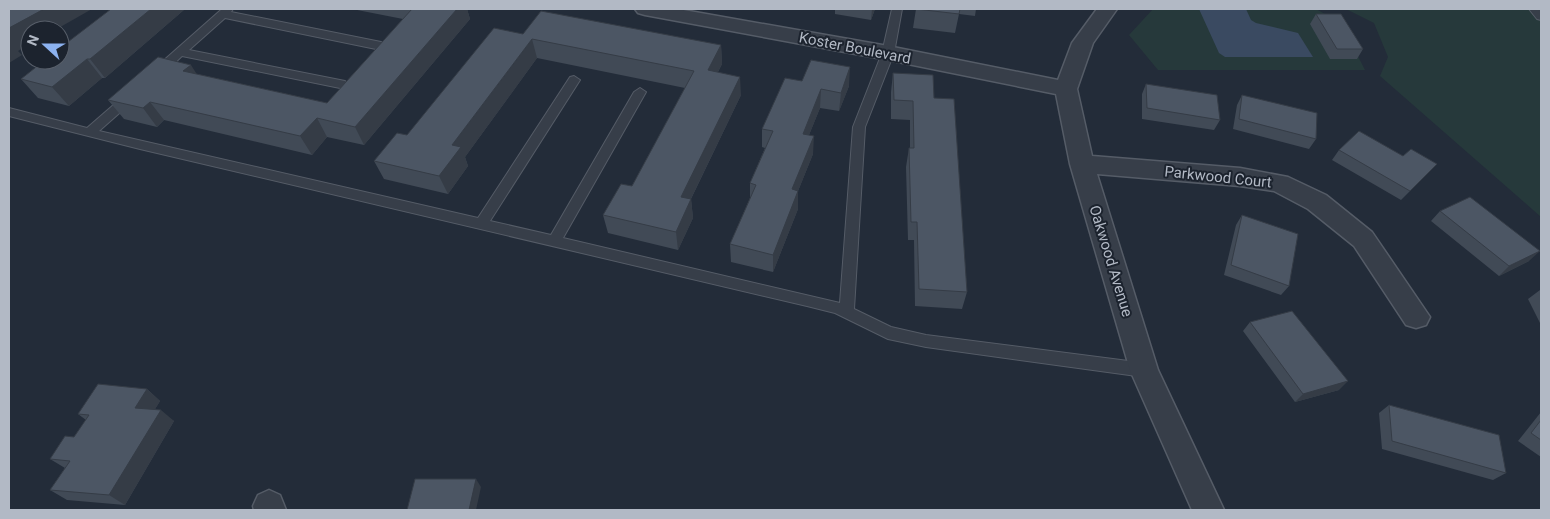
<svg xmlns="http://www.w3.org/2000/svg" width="1550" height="519" font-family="Roboto,sans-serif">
<rect width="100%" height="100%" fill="#232c39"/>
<path fill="#26393b" d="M1153,9H1316L1341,23L1365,70H1158L1129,35Z
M1346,9H1541V217L1380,76L1388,57L1374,23Z"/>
<path fill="#3a4a61" d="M1199,9H1246L1251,20L1256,23L1298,33L1313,57H1225L1219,53Z"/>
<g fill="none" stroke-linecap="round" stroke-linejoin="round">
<defs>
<path id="lane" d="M222,9H233L231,12L381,42L387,46L381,50L225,18L189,50L345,81L351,85L345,89L182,56L162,75H154L152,72L154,69Z
M892,9H902L894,53L865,127L854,309L891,327L926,335L1144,363L1149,365L1152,370L1149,375L1144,377L926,347L888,339L835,313L807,306L140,149L9,116V108L87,128L125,95H133L135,98L133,101L99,131L478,218L570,77L574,76L580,80L490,221L551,235L634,92L640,88L646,92L563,238L840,303L853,127L882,53Z
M1529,9H1540L1541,20L1537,19Z"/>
<path id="street" d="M635,9H678L888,46L1058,80L1072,43L1097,9H1117L1093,43L1077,89L1092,156L1240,168L1288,177L1326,195L1372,232L1430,317L1426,325L1416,328L1406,325L1354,246L1308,209L1274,191L1240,186L1097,174L1158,370L1224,510H1192L1130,370L1070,164L1056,94L888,60L645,15L638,13Z
M269,490L280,495L286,510H254L253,506L258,495Z"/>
</defs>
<use href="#lane" stroke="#555c67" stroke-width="2"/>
<use href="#street" stroke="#555c67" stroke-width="3"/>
<use href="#lane" fill="#373e49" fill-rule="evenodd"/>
<use href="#street" fill="#373e49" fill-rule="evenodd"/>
</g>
<path fill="#414a56" d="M111,9H185L105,78H102L69,106L38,98L21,79Z
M352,9H467L470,19L364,145L327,137L312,155L164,120L157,127L124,119L108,100L197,74L327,103L403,19Z
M835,9H875L871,20L835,14Z
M916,9H976L975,16L959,14L955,33L913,28Z
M1316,14L1363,49L1357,59H1330L1310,24Z
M523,34L721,45L722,64L718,72L741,95L691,199L693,218L678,250L608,233L603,215L632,186L685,88L537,58L465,157L468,166L448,194L384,179L374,161L407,135Z
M893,73L934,98L967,292L962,309L915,306L914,240H908L906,167L909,148H910V120L891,119V92Z
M802,81L849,86L839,111L820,108L809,135L813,154L798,191V209L773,272L731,262L730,244L750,198V183L765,148L762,147V129Z
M1146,84L1220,120L1214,130L1142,119V94Z
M1242,95L1316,139L1309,149L1233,129L1237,105Z
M1339,150L1428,173L1401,200L1332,160Z
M1440,211L1529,261L1499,276L1431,221Z
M1242,215L1289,286L1281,295L1224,275L1236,225Z
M1540,290H1541V325L1528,299Z
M1250,322L1339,390L1295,402L1243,331Z
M147,389L160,401L155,409L174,421L125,505L67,500L50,490L65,468L50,459L74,437L86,420L78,414Z
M1389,405L1506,473L1493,480L1382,449L1379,413Z
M1541,412V457L1518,441Z"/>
<path fill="#353c46" d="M44,9H92L55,30H30V44L18,51L22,55L9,63V28Z
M151,9H185L105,78L90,59Z
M457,9H467L470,19L364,145L355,127Z
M872,9H875L871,20Z
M532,39L537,58L465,157L468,166L448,194L439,176L452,145Z
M721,45L722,64L709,89L708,70Z
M87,59L102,78L69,106L52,87Z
M191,65L203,84L183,71Z
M850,67L849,86L839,111L841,93Z
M740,77L741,95L683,215L681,197Z
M821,89L820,108L802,152L803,134Z
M150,102L164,120L157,127L143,108Z
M317,118L327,137L312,155L300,136Z
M814,136L813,154L798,191V209L773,272V255L792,189Z
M691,199L693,218L678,250L676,232Z
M1540,251L1529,261L1499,276L1509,266Z
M1348,381L1339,390L1295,402L1303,394Z
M147,389L160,401L149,419L135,408Z
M161,410L174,421L125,505L109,495Z
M476,479L481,487L476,510H469Z"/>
<path fill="#4c5664" stroke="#353c46" d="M9,9H44L9,28Z
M111,9H151L90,59H87L52,87L21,79L45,60H60V48Z
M412,9H457L355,127L317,118L300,136L150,102L143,108L108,100L158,57L191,65L183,71L327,103Z
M916,9H960L959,14Z
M541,11L721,45L708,70L740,77L681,197L691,199L676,232L603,215L621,184L632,186L694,71L532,39L452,145L461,147L439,176L374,161L397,133L407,135L494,28L523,34Z
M1316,14H1341L1363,49H1337Z
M811,60L850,67L841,93L821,89L803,134L814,136L792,189L798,191L773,255L730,244L756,185L750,183L773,131L762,129L785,78L802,81Z
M893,73L933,75L934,98L954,99L967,292L919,289L917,222H911L909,148H914L913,101L894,100Z
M1146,84L1217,95L1220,120L1147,108Z
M1242,95L1317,113L1316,139L1239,119Z
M1359,131L1403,156L1411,149L1437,164L1410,191L1339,150Z
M1470,197L1540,251L1509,266L1440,211Z
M1242,215L1298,234L1289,286L1231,265Z
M1292,311L1348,381L1303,394L1250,322Z
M98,384L147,389L135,408L161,410L109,495L50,490L70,461L50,459L65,436L74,437L89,415L78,414Z
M1389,405L1499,435L1506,473L1392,441Z
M1541,420V440L1531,433Z
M415,479H476L469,510H407Z"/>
<g text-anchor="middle" stroke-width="4" stroke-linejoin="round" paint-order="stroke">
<g font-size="15" fill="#b2b9c5" stroke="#1c232e">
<text transform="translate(855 48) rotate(11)" y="5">Koster Boulevard</text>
<text transform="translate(1218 177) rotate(6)" y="5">Parkwood Court</text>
<text transform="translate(1111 261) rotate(73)" y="5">Oakwood Avenue</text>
</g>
</g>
<rect width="1550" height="519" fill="none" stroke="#b2b9c5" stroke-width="20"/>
<g transform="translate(45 45) rotate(291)"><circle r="24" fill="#1c232e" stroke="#585f6a"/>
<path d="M0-4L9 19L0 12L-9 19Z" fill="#8cb2f0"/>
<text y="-8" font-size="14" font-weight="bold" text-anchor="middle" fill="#b2b9c5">N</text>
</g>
</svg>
